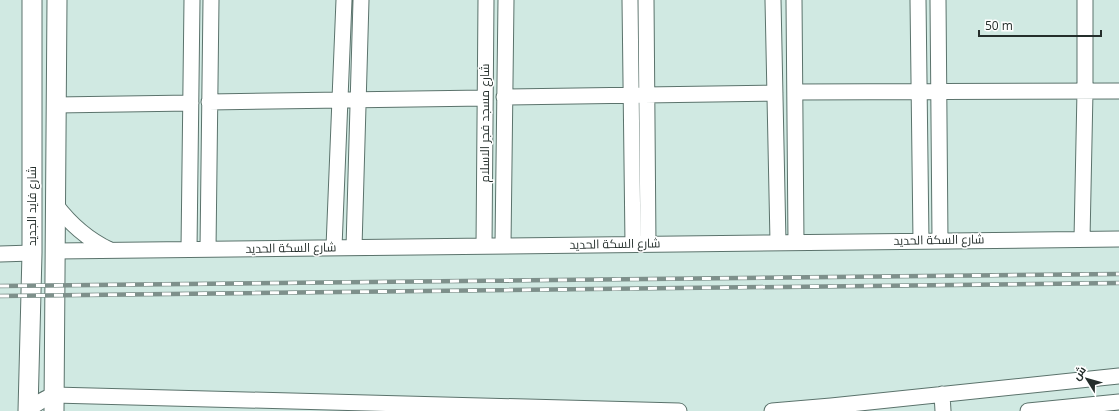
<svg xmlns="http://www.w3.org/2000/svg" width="1119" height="411" font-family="'Open Sans',Cairo,sans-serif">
<rect width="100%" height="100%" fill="#d0e9e2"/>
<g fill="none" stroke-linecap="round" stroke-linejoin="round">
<defs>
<path id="minor" d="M630,0L633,244
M646,0L648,244
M773,0L778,242
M794,0L796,242
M918,0L921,241
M938,0L940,240
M795,92L1119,91
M504,97L775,93
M209,102L485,98
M56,105L191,103
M56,205C71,225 87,239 110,250
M1082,239L1085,91V0
M503,245L506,0
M484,246L486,0
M334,247L344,0
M354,247L361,0
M189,249L192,0
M208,249L211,0
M56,251L1119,239
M0,254L32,253
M942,394L943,411
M28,411C36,403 43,399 54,395L679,411
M772,411L831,406L1119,376
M1028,411L1119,402"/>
<path id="tertiary" d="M28,411L32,253V0
M54,411L57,0"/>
</defs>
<use href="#minor" stroke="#5b736c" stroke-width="17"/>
<use href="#tertiary" stroke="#5b736c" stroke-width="21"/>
<use href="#minor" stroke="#fff" stroke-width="15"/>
<use href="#tertiary" stroke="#fff" stroke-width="19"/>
<defs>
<path id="rail" d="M0,286L1119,274
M0,296L1119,283"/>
</defs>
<use href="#rail" stroke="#7e908b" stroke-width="4.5"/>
<use href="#rail" stroke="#fff" stroke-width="3" stroke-dasharray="9" stroke-linecap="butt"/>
</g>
<g text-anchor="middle" stroke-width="3" stroke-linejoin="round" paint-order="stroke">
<g font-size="12" fill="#242e2b" stroke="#fff">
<text transform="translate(485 123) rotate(-90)" y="4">شارع مسجد فجر الاسلام</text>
<text transform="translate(32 206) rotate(-90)" y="4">شارع فايد الجديد</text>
<text transform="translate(939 240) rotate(-1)" y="4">شارع السكة الحديد</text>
<text transform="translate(615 244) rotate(-1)" y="4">شارع السكة الحديد</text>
<text transform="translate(291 248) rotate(-1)" y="4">شارع السكة الحديد</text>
</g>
</g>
<g transform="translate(1087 379) rotate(307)" stroke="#ffffff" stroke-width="3" paint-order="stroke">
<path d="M0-3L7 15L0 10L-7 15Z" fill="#242e2b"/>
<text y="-6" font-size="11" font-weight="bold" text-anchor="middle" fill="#242e2b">ش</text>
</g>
<path d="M979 30v6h122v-6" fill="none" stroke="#242e2b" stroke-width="2"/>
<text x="985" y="30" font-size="12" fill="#242e2b" stroke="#ffffff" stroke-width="3" paint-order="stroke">50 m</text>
</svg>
